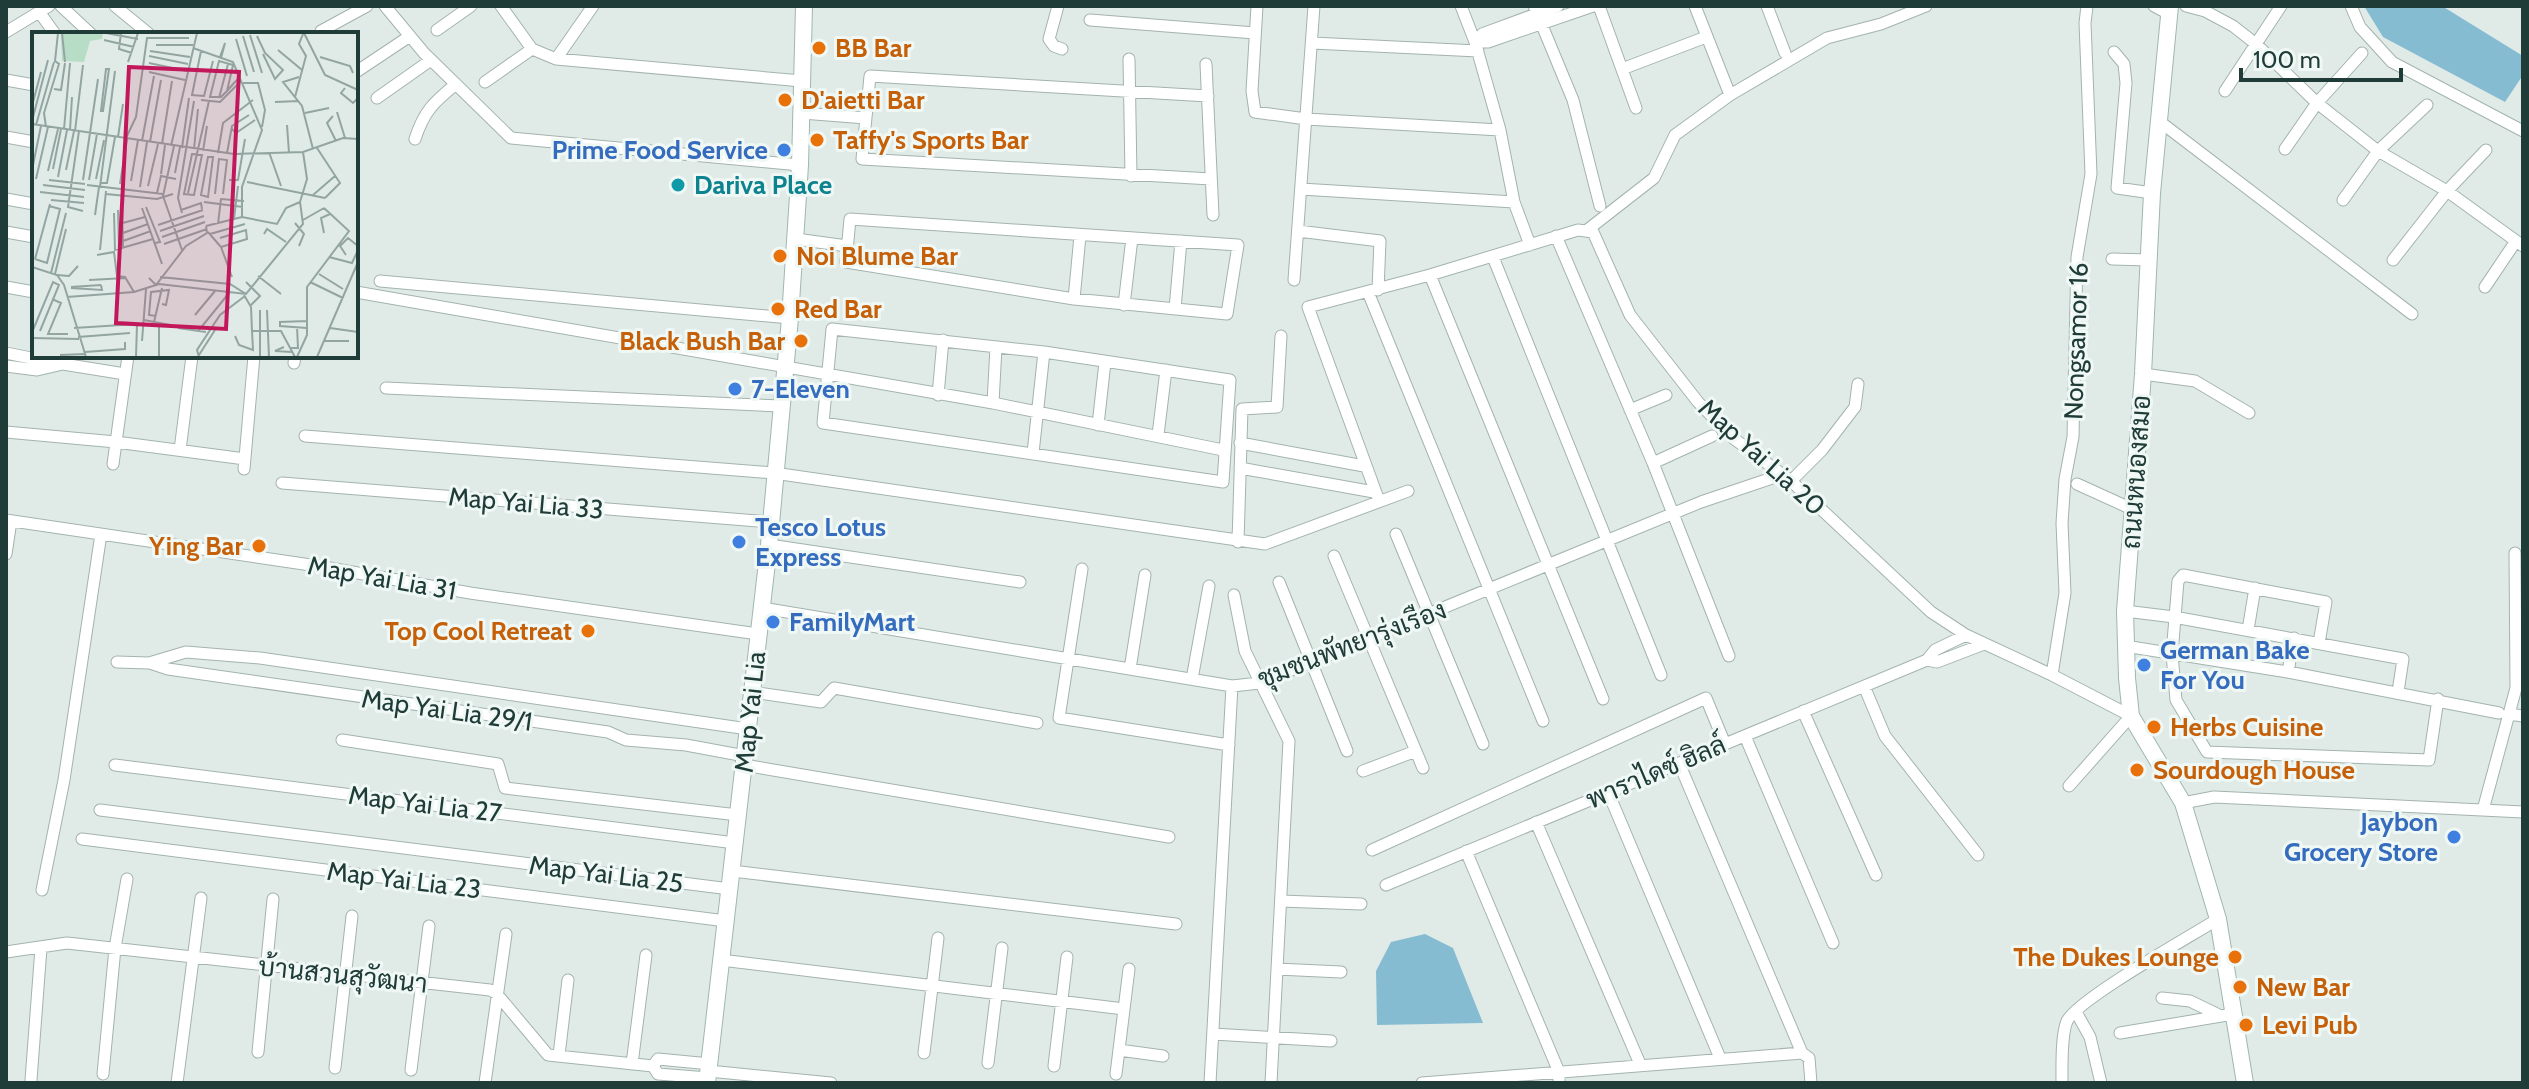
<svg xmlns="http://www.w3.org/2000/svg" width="2529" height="1089" font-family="Cabin,Sarabun,sans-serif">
<rect width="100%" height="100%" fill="#e0ebe7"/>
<path fill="#86bcd2" d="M2364,6H2442L2523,56V75L2505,102L2383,37Z
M1425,934L1453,948L1483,1023L1377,1025L1376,971L1391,942Z"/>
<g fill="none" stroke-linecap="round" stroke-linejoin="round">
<defs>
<path id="street" d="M61,6L91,34
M115,6L149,34
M385,6L424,53L511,138L800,165
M501,6L532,49L556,59L802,81
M1058,6L1049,39L1054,46L1062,49
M1257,6L1252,91L1255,112L1306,119L1500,130
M1461,6L1475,42L1500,130L1514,202L1530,245
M1534,6L1573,100L1600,206
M1599,6L1636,108
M1695,6L1730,95
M1767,6L1785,53
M2154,6L2169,14
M2186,6L2205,11L2233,26L2256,44L2317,103L2378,151L2447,191L2523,246
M2351,6L2360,27L2392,62L2523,131
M40,13L55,34
M1090,20L1255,33
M437,30L471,6
M321,31L367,6
M6,32L49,6
M1475,42H1488L1593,6
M1475,42L1482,34L1558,6
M1312,43L1478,51
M2114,52L2124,64L2126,83L2117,188L2152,193
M556,59L593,6
M1129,59L1131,176
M1206,64L1213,215
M1622,69L1706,37
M356,72L410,36
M6,80L34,85
M485,82L532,49
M2225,91L2281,6
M1208,96L870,76L862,159L1211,179
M377,98L431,60
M802,113L866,118
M2159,121L2412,314
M6,137L34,142
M415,139C424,111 434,102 456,84
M2285,149L2317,103L2362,53
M1301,189L1514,202
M6,199L34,204
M2343,200L2378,151L2427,105
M850,219L1238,245L1227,314L1074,299L846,262Z
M1298,231L1380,241L1378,290
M1586,231L1654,178L1675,135L1730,95L1827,38L1881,24L1926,6
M6,232L34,237
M1556,236L1653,463L1729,656
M796,239L847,246
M1493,257L1661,675
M2112,259L2149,260
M2393,260L2447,191L2486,150
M1430,275L1603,699
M1294,280L1314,6
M380,281L790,318
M6,287L34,292
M2485,287L2516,241
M356,292L993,403L1223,450
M1368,292L1543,721
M1074,299L1080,236
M1124,305L1132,238
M1175,309L1181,241
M832,329L1044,352L1230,380L1223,482L823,423Z
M6,353L56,363
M294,363L295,356
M6,366L37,370L63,364L125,374
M2143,374L2195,381L2249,413
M386,388L781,406
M938,395L943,340
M993,403L996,347
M1630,410L1666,395
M1098,425L1105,362
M6,432L116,442L245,459
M1158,435L1166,370
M305,436L774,473L1265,544L1408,491
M1240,443L1364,466
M180,450L192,356
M1033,453L1044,352
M1653,463L1712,436
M113,464L128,356
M1240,468L1374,492
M244,469L254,356
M1791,481L1822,450L1855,407L1858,384
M282,483L771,522
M2077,484L2132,509
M1379,501L1308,307L1430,275L1578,230L1593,232L1630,315L1698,402L1733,438L1791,481L1931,612L1966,635L2052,675L2131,716L2069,786
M6,520L324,567L470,593L758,634
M1396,534L1483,744
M1238,542L1242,409L1277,407L1281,336
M769,545L1020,582
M6,554L11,521
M1334,556L1423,768
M1082,569L1059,718L1229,745
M1279,582L1347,751
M1234,595L1245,651L1289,741L1271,1083
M762,608L1232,686L1260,683L1701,502L1781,475
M2125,611L2174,617L2403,659L2398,692
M2248,630L2255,588
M1966,635L1935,650L1927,660L1937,662L1984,644
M2319,643L2326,602L2183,575L2178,581L2172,654L2176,700L2207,752L2429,760L2438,699
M2125,646L2288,672L2499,713
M117,662L149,663L186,652L260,658L748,729
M150,663L168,669L608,732L626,740L686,745L745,756
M1130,669L1145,575
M2288,672L2294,638
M2052,675L2065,593L2062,523L2065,479L2073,437L2077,257L2091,174L2085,23L2087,6
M1192,679L1209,586
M1864,686L1885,736L1978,855
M752,692L821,702L834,688L1037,723
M1803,711L1876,875
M2509,714L2523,716
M1745,736L1833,943
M342,740L498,764L505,788L738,815
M1679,763L1802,1053L1809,1058L1811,1083
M115,765L735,843
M744,765L1169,837
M1363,771L1416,751
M1608,792L1720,1058
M2183,803L2214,797L2523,812
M100,810L730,889
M2483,810L2516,688L2515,553
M1536,822L1640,1064
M82,839L726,921
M1372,850L1706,698L1725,744
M1466,851L1559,1072V1083
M732,871L1176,924
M1386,885L1927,660
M42,890L64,780L101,534
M1281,901L1361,904
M6,952L67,943L490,990L496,993L548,1055L653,1066L658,1074L708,1078
M721,960L1124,1009
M1277,969L1341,972
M2162,998L2190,1001L2221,1016
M2076,1012L2090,1037L2101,1083
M2120,1033L2233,1014
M1213,1034L1331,1041
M1119,1050L1163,1056
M258,1052L273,899
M924,1053L938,938
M559,1055L568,980
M988,1063L1002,948
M632,1064L646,955
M653,1066L658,1059L710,1064
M1054,1066L1067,957
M335,1068L352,916
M411,1070L429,926
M709,1071L831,1083
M103,1074L115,948L127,879
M1116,1074L1129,969
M31,1080L41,948
M177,1083L201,898
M485,1083L506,934
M1210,1083L1232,686
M1422,1083L1802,1053
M2062,1083C2062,1067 2061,1035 2067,1021C2078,999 2191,936 2218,919"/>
<path id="secondary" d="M2170,6L2152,193L2143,374L2125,611L2127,678L2131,716L2183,803L2218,919L2245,1083
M707,1083L769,545L790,318L800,165L804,6"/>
</defs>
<use href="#street" stroke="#a3b3af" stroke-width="13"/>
<use href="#secondary" stroke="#9eb7b1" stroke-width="18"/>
<use href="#street" stroke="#fff" stroke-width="11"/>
<use href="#secondary" stroke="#fff" stroke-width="16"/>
</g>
<g fill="#e8710a" stroke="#f0f8f5" stroke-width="3">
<circle cx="819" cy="48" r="8"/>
<circle cx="785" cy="100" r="8"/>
<circle cx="817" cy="140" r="8"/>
<circle cx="780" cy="256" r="8"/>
<circle cx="778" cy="309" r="8"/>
<circle cx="801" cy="341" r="8"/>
<circle cx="259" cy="546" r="8"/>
<circle cx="588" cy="631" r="8"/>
<circle cx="2154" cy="727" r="8"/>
<circle cx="2137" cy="770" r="8"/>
<circle cx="2235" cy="957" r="8"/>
<circle cx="2240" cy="987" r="8"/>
<circle cx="2246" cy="1025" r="8"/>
</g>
<g fill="#3f7fe0" stroke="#f0f8f5" stroke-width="3">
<circle cx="784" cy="150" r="8"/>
<circle cx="735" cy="389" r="8"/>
<circle cx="739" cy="542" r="8"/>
<circle cx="773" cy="622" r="8"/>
<circle cx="2144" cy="665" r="8"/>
<circle cx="2454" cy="837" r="8"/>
</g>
<circle fill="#0f9aa8" stroke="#f0f8f5" stroke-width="3" cx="678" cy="185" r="8"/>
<g text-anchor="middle" stroke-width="6" stroke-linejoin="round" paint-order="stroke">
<g font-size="26" font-weight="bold" fill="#c56008" stroke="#f0f8f5" text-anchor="start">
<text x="835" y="57">BB Bar</text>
<text x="801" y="109">D'aietti Bar</text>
<text x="833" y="149">Taffy's Sports Bar</text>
<text x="796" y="265">Noi Blume Bar</text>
<text x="794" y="318">Red Bar</text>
<text x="785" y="350" text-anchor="end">Black Bush Bar</text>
<text x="243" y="555" text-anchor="end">Ying Bar</text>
<text x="572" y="640" text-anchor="end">Top Cool Retreat</text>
<text x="2170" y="736">Herbs Cuisine</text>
<text x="2153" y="779">Sourdough House</text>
<text x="2219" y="966" text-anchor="end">The Dukes Lounge</text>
<text x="2256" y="996">New Bar</text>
<text x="2262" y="1034">Levi Pub</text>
</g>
<g font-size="26" font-weight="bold" fill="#366cbe" stroke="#f0f8f5" text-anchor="start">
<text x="768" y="159" text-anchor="end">Prime Food Service</text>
<text x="751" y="398">7-Eleven</text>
<text x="755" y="536">Tesco Lotus<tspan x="755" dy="30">Express</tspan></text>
<text x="789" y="631">FamilyMart</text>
<text x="2160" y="659">German Bake<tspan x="2160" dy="30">For You</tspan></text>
<text x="2438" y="831" text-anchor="end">Jaybon<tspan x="2438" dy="30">Grocery Store</tspan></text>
</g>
<g font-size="26" font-weight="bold" fill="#0d838f" stroke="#f0f8f5" text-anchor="start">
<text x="694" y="194">Dariva Place</text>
</g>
<g font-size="26" fill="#203c38" stroke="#f0f8f5">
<text transform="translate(2076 341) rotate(-88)" y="9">Nongsamor 16</text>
<text transform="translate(1762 457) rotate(42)" y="9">Map Yai Lia 20</text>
<text transform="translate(2136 472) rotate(-86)" y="9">ถนนหนองสมอ</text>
<text transform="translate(526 503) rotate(5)" y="9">Map Yai Lia 33</text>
<text transform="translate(382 578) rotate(10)" y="9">Map Yai Lia 31</text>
<text transform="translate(1352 644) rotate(-21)" y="9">ชุมชนพัทยารุ่งเรือง</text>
<text transform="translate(447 710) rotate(8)" y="9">Map Yai Lia 29/1</text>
<text transform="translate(750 712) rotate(-84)" y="9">Map Yai Lia</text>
<text transform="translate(1656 772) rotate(-23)" y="9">พาราไดซ์ ฮิลล์</text>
<text transform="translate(425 804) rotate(7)" y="9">Map Yai Lia 27</text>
<text transform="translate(606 874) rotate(7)" y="9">Map Yai Lia 25</text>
<text transform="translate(404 880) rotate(7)" y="9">Map Yai Lia 23</text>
<text transform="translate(343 975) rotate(6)" y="9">บ้านสวนสุวัฒนา</text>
</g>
</g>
<g transform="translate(32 32)">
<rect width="326" height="326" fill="#e0ebe7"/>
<path d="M29,1H71L70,7L58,9L52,30L30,29Z" fill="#b8ddc7"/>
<path fill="none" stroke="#93a5a1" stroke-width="2" d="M30,1L33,30M74,1L106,7M89,1L87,17L100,21M272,1L293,43L326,58M218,3L230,41M211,4L222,40M225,4L233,21L251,38L243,47L231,22M204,7L215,44M72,8L102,15M124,13H161M161,16L201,30L230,98L210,155V185M246,18L270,38M118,19L158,25M117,24L156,32M188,25L193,11L189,26M288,25L318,34L321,41M96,30L106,1M117,31L155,39M74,37H77L71,79H69ZM117,40L153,48M267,45L251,50L270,74L281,117M211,51H226L233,78L230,95M313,56L309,61L321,71L325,67M22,57L29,58L33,31M195,59L201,33L187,29L178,65H189L195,59L202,51L207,46M159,63L172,64L181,29M160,63L169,19M263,65L274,24L267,12L271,2M187,66L196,32M169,68L188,70L209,49M243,70L267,69M0,74L9,40M305,80L313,106M273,81L297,76M301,84L295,91L304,109M0,89L16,28M0,92L202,122L271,120L311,106L326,107M4,93L22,30M255,93L257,121M14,95L12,81L27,32L23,29L26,1M199,96L204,101L223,88M32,97L38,31M38,98L40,65M43,99L51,33M47,99L36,175L51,179M86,105L91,72M94,106L104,85L115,6H157M110,109L122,44M118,110L129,48M130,112L140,49M139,114L165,1M142,114L131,164L150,218M150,116L157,66M285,116L308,151L293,166M162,117L166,77M171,119L175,94M237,120L249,154M186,121L191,91L221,68M195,121L200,94L217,83M160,122L170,123L162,163L152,162ZM176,125H181L176,165L169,163ZM21,137L29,97M0,138L9,94M34,138L42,99M16,139L26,97M143,141L148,115M129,142L133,113M26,145L35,98M4,147L16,95M64,147L72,108M17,148L53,152M51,148L66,47M57,148L65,102M197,148H206L213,107M99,149L106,108M215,150L293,166M68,151H75L83,105M88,152L95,107M11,153L53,158M55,153L131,162M116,154L126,112M68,155L83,39M108,155L115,110M8,160L52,165M125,161L129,144L144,147M156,161L177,69M74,162L125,167L141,162M183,162L187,127L195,128L191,162M281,163L303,144M19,168L52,171M172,170L211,175M90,172L91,217M114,175L128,210L123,211M110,176L130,232M86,178L87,218M149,178L169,171L170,177M82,181L83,218L121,207M150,181L146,166L162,69M63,183L67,155M210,185L245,192L254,176L268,170M202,187L206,154M271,188L292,176M263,191L272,202L267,214M87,192L113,185M186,192L189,167L212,169M126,193L171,178M174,194L210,185M128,199L172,184M176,200L189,215L200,245M91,201L116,192M292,201L289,186L298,182M178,202L213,192M232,202L235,197L254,210M130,205L173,190M188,206L214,198L215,207L189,215M91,209L119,199M132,212L175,197M68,218L74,159M65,223L82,220L85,244L93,245L102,260M314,223L308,214L316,206L326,214M297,225L320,231L326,218M3,227L15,231L28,177L17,174M3,227L18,172M0,235L25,243L32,253L54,325M19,241L34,181M23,242L34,197M287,242L311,257M25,243L37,244L46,234M226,244L249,262M128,245L198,252L214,262M117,246L124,253L154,214L175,201L174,194M57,248L94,246M214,250L228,264L219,273M278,250L311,266M39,255L69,253M39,256L70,258L69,253M212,263L219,275L220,299H249L263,325M35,265L102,260L127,252L214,262L271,192L268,170L275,147L271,120M20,267L29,271L16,302H36M228,278V325M235,278L237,325H241M163,283L183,259M124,284L117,283L119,260L137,258L134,273L130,272M112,288L138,293M122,290L130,256M42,296L105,292L104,325M146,296L174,300M275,296L248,294V290L275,289M298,296L326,300M1,298L21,250L27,253L8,299M167,298L197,261M203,304L207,313L221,318L220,299M46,305L98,301M0,306L47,307M110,309L114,257M292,309H317M252,315L243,319L260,320M259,316H266L265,295M53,320L93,317V310M28,323L54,322M167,323L183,298M127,325V292M167,325L165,318L188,283L213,264M265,325L275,303V255L317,199L292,176M285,325L326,230"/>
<path fill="#c2185b" fill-opacity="0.15" stroke="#c2185b" stroke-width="4" d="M97,35L207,40L194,297L84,291Z"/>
<rect width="326" height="326" fill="none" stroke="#203c38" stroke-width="4"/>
</g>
<rect width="2529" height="1089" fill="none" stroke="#203c38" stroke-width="16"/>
<path d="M2241 68v12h160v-12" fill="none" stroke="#203c38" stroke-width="4"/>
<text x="2253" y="68" font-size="24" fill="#203c38" stroke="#f0f8f5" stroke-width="6" paint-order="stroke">100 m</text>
</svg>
